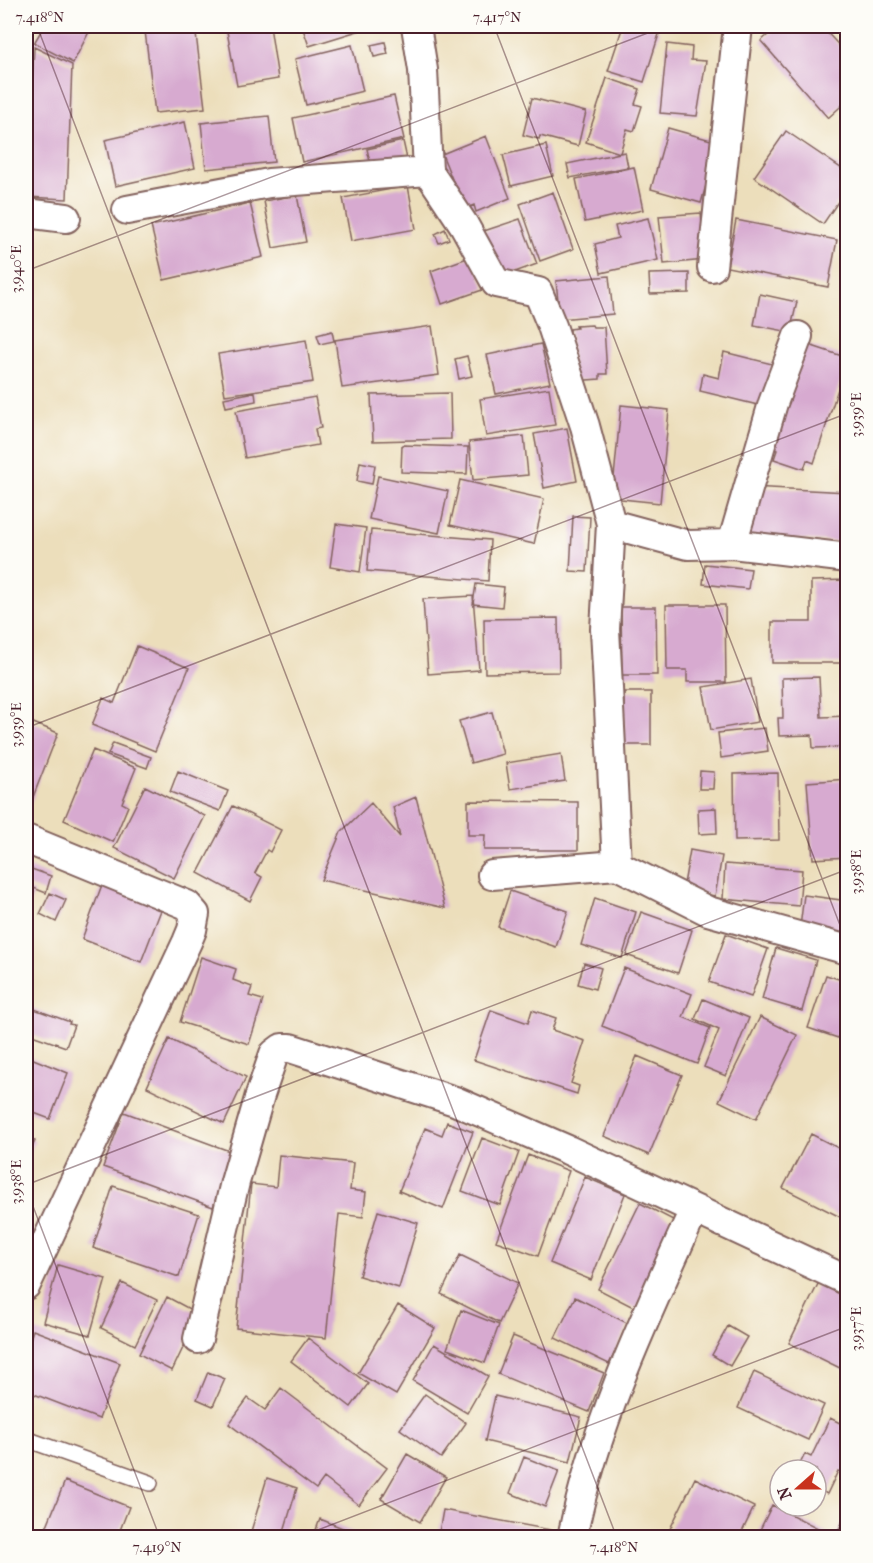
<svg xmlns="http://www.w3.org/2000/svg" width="873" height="1563" font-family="'IM FELL French Canon',serif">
<rect width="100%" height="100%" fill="#fdfcf7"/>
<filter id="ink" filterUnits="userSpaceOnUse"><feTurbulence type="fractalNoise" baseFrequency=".0167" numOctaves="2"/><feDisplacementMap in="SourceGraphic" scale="12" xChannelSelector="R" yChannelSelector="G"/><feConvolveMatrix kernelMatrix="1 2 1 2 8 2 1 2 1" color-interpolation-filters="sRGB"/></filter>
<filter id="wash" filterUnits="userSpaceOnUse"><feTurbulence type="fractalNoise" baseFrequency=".008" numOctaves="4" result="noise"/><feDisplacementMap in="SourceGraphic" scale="24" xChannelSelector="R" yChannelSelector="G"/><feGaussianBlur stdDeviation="1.35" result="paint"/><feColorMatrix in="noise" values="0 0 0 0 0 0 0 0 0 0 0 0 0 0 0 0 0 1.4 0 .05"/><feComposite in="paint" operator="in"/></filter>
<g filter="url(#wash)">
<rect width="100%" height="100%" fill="#ecdebb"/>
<g id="blocks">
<path fill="#d7aad0" d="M44,26H92L73,63L34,43Z
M195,26L205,108L155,113L145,31Z
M226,26H270L278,79L237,86Z
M302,26H374L309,46Z
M623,26H653L652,29L660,31L644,82L608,71Z
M778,26H821L848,55V100L828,118L761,41Z
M834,26H848V39Z
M385,42L388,54L374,57L371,45Z
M667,44L692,47L691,60L706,61L697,116L660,113Z
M352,45L363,91L306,105L295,59Z
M34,47L72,65L67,199L26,197Z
M607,78L640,89L635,104L642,106L634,131L627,129L620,153L586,142Z
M394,96L404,139L302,162L293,118Z
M532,98L586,112L578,146L540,136L539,139L523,135Z
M269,116L274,162L206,169L201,123Z
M185,122L195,168L115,186L105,140Z
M668,128L718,142L701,203L651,189Z
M786,131L848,173V187L823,224L754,177Z
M486,136L510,198L476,212L474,205L464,209L442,154Z
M403,141L407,159L371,166L367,149Z
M546,145L553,176L511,186L503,155Z
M625,152L628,167L570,178L567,164Z
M634,167L643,210L585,222L576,179Z
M408,186L416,229L351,241L343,198Z
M553,192L573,249L540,261L520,204Z
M297,195L306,242L273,248L264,201Z
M250,203L263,257L164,280L151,226Z
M701,213L705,260L664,264L659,216Z
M648,218L658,260L601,273L595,244L618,238L615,226Z
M520,219L537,264L501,277L484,231Z
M736,220L837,240L828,287L727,267Z
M445,229L449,239L439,243L435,234Z
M473,256L485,289L442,304L431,271Z
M689,273V293L650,294L649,274Z
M609,276L613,314L560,319L556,281Z
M760,294L797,302L790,332L754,325Z
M592,325L593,327H604L607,374H600V379L573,381L570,329L577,328L576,326Z
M432,326L439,375L342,388L335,340Z
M332,331L334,341L320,344L317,335Z
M306,340L313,382L225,395L218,354Z
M803,343L848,358L814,463L807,460L804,469L774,459L777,450L768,447Z
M541,344L550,383L496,394L487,355Z
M724,352L772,364L762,406L700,391L703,374L719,378Z
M467,356L472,376L459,379L455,359Z
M549,388L555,425L486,436L480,399Z
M255,392L256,401L226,407L224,398Z
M450,393L451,439L373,441L371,395Z
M315,397L321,428L315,429L318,445L245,458L236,411Z
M621,405L669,410L660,503L612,498Z
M567,428L577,481L544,488L534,434Z
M524,436L528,475L473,480L469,442Z
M402,445L468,447L467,474L401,472Z
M360,462L375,465L372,484L357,481Z
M378,476L448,491L439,533L369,519Z
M460,480L544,499L534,544L450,525Z
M752,487L848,492V542L749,537Z
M573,516L590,517L587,572L570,571Z
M336,524L366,528L360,572L330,567Z
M371,530L490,540L488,581L367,571Z
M705,564L751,569L748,589L703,584Z
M848,580V663H772V622H811V581Z
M476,584L504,587L502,607L473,604Z
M473,596L479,670L428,674L423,599Z
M666,605H725L726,682H687V670H667Z
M621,607H656L657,675H622Z
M558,618L559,672L485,673L484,619Z
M137,646L189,668L155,751L92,725L103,698L114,703Z
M819,677L821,717L848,716V747L813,748L812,735L779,736L778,718H783L782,678Z
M751,679L758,722L711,730L703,687Z
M624,692H651V745H624Z
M492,712L503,754L471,763L459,721Z
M26,720L58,733L26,815Z
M765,728L768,751L721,758L718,733Z
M113,743L151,757L147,768L108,754Z
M93,750L136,768L122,803L128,806L113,842L64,820Z
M561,754L565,781L510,789L506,763Z
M178,771L228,791L220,811L170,792Z
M700,771L714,772L713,789H699Z
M778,773L779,840L735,841L734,774Z
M848,779V857L813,859L807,782Z
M145,786L205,816L174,878L114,848Z
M416,797L445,908L321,880L341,832L371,803L400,837L393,807Z
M468,801L578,802V850H484L485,835H468Z
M233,806L281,830L270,852L267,850L255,873L262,877L250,901L198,873Z
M716,808L717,833L699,834L698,809Z
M690,850L722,856L715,896L683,890Z
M725,864L802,870L799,906L723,899Z
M26,867L51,876L46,893L26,885Z
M103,882L163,905L141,962L82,939Z
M26,889L34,892L26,914Z
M510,891L568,911L556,947L498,927Z
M50,893L66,900L56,922L40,914Z
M804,895L848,901V942L799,935Z
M595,898L636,912L622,958L581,945Z
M641,912L692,930L678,973L626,955Z
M726,934L768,949L751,997L709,982Z
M776,948L816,960L802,1011L762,999Z
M201,957L236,969L233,980L252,987L249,996L263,1000L249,1044L180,1022Z
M584,963L601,968L595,989L578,984Z
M624,968L692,994L683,1017L710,1028L697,1064L602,1026Z
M826,975L848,982V1009L838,1038L808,1028Z
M703,999L749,1018L726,1076L704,1067L719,1030L695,1019Z
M26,1006L70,1022L69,1024L74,1025L66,1047L26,1033Z
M491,1010L528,1023L532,1010L556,1018L552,1030L585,1041L571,1083L579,1086L577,1094L474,1060Z
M760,1017L797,1035L756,1119L719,1101Z
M169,1039L246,1077L224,1124L147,1087Z
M26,1056L68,1073L50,1119L26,1110Z
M637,1056L682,1075L649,1155L604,1136Z
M124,1112L232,1152L213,1207L103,1167Z
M447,1122L473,1132L443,1209L399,1191L425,1128L442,1135Z
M811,1134L848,1153V1221L783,1188Z
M26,1136L35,1141L26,1160Z
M482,1138L519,1152L500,1205L462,1191Z
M279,1155L353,1163L350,1190L366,1192L363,1217L339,1214L326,1338L236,1328L251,1184L276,1187Z
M528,1155L569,1171L538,1256L496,1241Z
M585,1177L625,1194L591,1280L550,1263Z
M113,1186L199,1214L179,1277L93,1248Z
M640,1203L679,1223L637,1309L598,1289Z
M378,1211L418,1223L399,1288L359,1276Z
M460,1255L518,1283L499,1323L441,1294Z
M58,1265L106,1279L90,1335L43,1322Z
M821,1278L848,1291V1372L789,1343Z
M122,1283L157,1300L135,1345L101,1328Z
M167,1297L199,1314L172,1371L139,1354Z
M575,1297L629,1324L609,1364L555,1338Z
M398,1305L435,1328L396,1395L358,1373Z
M461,1310L499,1325L485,1363L447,1349Z
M728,1326L747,1337L730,1366L712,1355Z
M33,1330L120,1363L99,1419L26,1391V1352Z
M513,1336L604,1373L589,1412L498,1374Z
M308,1338L368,1384L351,1407L291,1361Z
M434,1344L488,1376L467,1413L413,1381Z
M208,1372L225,1379L213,1406L197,1399Z
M754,1372L824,1405L808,1440L738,1408Z
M281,1388L387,1468L359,1505L324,1478L316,1489L229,1424L248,1398L265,1410Z
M425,1394L466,1423L441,1458L400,1429Z
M495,1396L581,1417L570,1462L485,1441Z
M830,1418L848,1427V1475L838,1471L827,1494L816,1488V1470H797L805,1454L811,1457Z
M407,1454L446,1477L420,1522L381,1499Z
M524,1457L559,1471L545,1507L510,1493Z
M267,1478L297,1488L282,1538H249Z
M695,1478L754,1507L739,1538H682L669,1531Z
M65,1481L129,1507L117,1538H42Z
M772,1505L828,1533L826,1538H756Z
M443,1510L551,1530L549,1538H438Z
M845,1516L848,1517V1538H835Z
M320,1519L365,1537V1538H313Z"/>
</g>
</g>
<g filter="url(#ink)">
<use href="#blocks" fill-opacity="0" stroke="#83625d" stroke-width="1.5"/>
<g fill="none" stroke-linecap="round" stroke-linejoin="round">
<defs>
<path id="service" d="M26,1439L150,1483"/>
<path id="minor" d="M416,26L423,70L428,171L464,225L496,283L538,292L552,326L585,426L611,524L605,629L617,865
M127,210L269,183L428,171
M26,213L66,218
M712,267L738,26
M611,524L688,545L732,544L848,558
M732,544L773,403L798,336
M26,839L187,905L195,914L192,930L187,942L26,1285
M492,875L617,865L708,911L848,950
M198,1339L235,1182L260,1095L274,1054L282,1048H290L455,1101L568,1150L848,1281
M572,1538C595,1422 646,1316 694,1210"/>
</defs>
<use href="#service" stroke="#83625d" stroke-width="18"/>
<use href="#minor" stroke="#83625d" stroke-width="32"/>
<use href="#service" stroke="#fff" stroke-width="15"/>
<use href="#minor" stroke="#fff" stroke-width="28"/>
</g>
</g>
<path fill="none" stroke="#4a1f2b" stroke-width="1.5" stroke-opacity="0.45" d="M37,26L617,1538M494,26L848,946M26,271L666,26M26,728L848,413M26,1185L848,869M26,1188L160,1538M297,1538L848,1326"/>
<rect width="873" height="1563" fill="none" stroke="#fdfcf7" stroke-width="66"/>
<g transform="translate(798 1488) rotate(249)"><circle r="28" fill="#fdfcf7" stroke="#b5a4a5" stroke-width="1.5"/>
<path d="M0-4.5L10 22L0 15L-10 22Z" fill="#c8321e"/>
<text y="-9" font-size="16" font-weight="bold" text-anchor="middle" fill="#4a1f2b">N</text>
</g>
<rect x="33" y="33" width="807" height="1497" fill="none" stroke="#4a1f2b" stroke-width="2"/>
<g font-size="15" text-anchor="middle" fill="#4a1f2b">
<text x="40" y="22">7.418°N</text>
<text x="497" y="22">7.417°N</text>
<text transform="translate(16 269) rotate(-90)" y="5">3.940°E</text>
<text transform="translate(856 415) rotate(-90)" y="5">3.939°E</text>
<text transform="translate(16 725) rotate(-90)" y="5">3.939°E</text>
<text transform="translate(856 872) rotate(-90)" y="5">3.938°E</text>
<text transform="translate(16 1182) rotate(-90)" y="5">3.938°E</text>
<text transform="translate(856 1329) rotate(-90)" y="5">3.937°E</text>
<text x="157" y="1552">7.419°N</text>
<text x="614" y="1552">7.418°N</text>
</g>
</svg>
